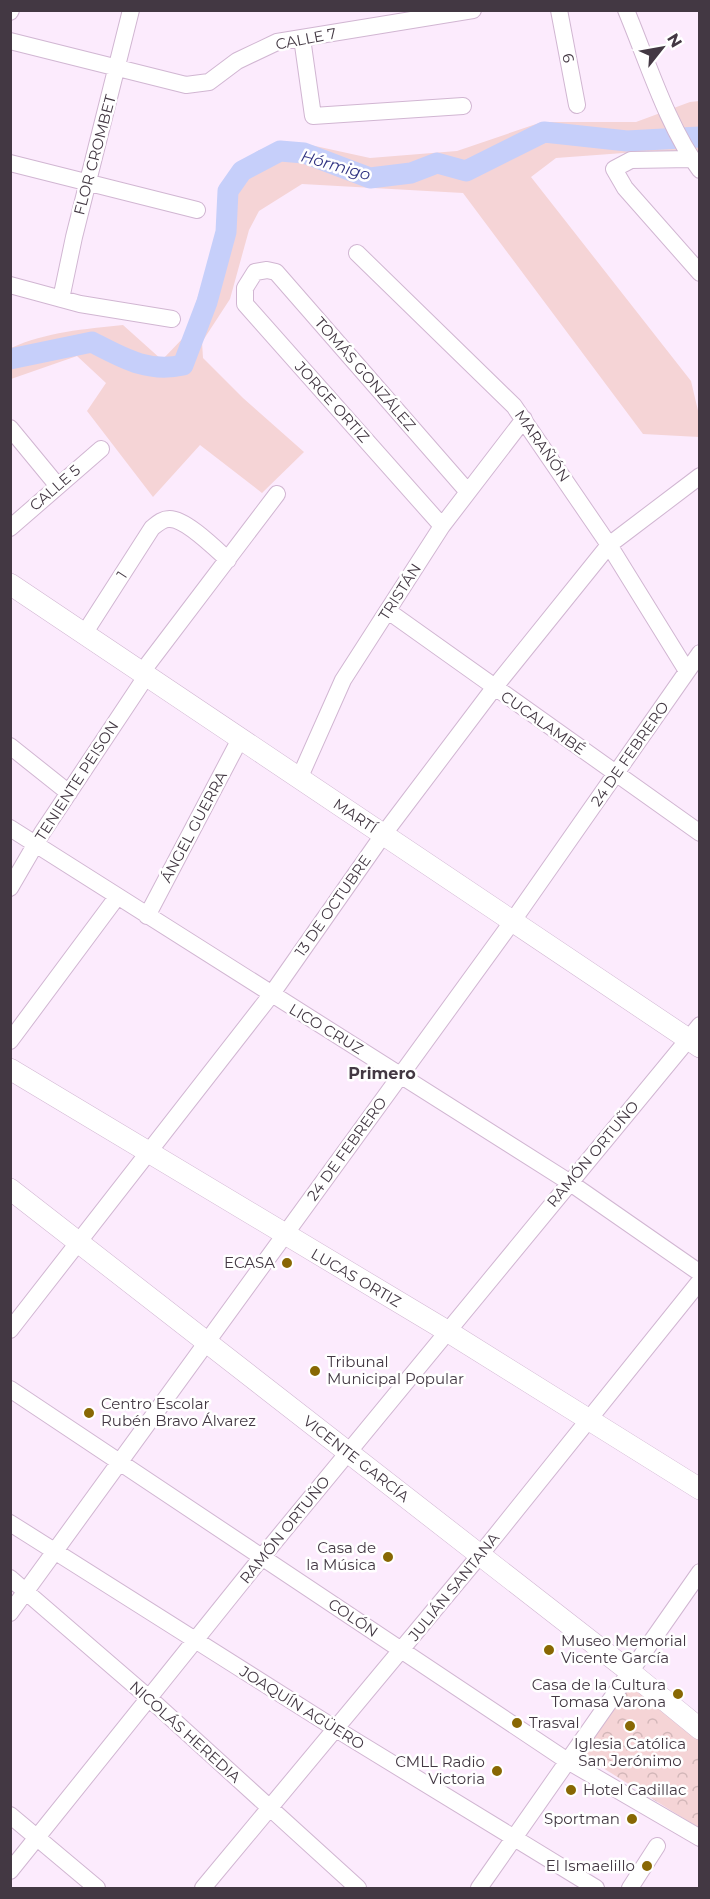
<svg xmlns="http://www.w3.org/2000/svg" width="710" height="1899" font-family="Montserrat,sans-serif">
<defs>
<pattern id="park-crowns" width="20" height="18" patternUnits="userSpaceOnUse" patternTransform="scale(1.5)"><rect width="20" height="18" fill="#f5d4d6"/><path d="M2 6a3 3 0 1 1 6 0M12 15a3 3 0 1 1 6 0" fill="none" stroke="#d3b7b9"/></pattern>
</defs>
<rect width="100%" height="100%" fill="#fcebfd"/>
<path fill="#f5d4d6" d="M699,101V154L637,152L556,158L531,177L691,381L699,415V437L643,434L463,193L302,184L259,211L249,230L230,299L202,342L203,358L243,398L304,452L262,493L200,445L153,497L87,411L106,383L77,356L11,379V348C46,332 85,329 123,325L162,360L185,336L216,242L229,173L259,150L306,144L370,158L457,151L542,122H636L690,102Z"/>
<path fill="url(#park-crowns)" d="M630,1679L686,1724L699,1740V1828L579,1753Z"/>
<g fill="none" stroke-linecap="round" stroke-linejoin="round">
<path stroke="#c6cffa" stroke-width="21" d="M10,359L92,342C123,358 148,373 183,365L207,302L226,232L228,191L242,171L280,151L304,153L370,178L411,173L437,163L466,171L544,132L627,141L700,137"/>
<defs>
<path id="minor" d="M559,10L577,105
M626,10C647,60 668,128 700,170
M10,12L11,10
M302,38L313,116L463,106
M10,41L186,85L209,82L237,61L277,42L473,10
M691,159L631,160L614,169L625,188L700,273
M10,163L197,210
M357,253L514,406L609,545L687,671
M10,285L80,304L172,319
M61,299L74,237L131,10
M10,428L57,485
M442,526L245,304V288L255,272L267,270L276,272L468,492
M10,528L101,449
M388,611L700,833
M84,634L152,528C157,524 162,519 169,519C185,518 216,549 228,560
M142,672L277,494
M10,746L69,793
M299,779L343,680L442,526L524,419
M10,828L569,1182L700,1273
M10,888L42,833L147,675
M147,916L240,739
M10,1041L117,897
M10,1330L271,995L383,835L494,688L609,545L700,476
M10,1389L566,1760L700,1838
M10,1523L336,1729L596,1888
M10,1578L149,1698L358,1888
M10,1613L512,922L700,653
M10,1815L97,1888
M10,1871L262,1557L700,1025
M203,1888L480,1555L700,1281
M479,1888L700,1572
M630,1888L657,1846"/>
<path id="major" d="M10,584L700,1047
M10,1069L447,1331L700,1489
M10,1189L629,1671L700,1729"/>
</defs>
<use href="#minor" stroke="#d1b6d2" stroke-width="18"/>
<use href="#major" stroke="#d1b6d2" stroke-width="22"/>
<use href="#minor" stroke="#fff" stroke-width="16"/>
<use href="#major" stroke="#fff" stroke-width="21"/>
</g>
<g fill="#886703" stroke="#fff" stroke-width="2">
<circle cx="287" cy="1263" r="6"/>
<circle cx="315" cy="1371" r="6"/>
<circle cx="89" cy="1413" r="6"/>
<circle cx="388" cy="1557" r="6"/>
<circle cx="549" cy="1650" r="6"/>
<circle cx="678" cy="1694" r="6"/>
<circle cx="517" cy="1723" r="6"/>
<circle cx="630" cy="1726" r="6"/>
<circle cx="497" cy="1771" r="6"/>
<circle cx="571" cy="1790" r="6"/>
<circle cx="632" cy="1819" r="6"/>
<circle cx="647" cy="1866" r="6"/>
</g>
<g text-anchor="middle" stroke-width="5" stroke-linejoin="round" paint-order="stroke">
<g font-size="15" fill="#433843" stroke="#fff">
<text transform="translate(306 39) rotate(-11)" y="5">CALLE 7</text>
<text transform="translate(568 58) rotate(79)" y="5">6</text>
<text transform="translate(95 155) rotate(-75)" y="5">FLOR CROMBET</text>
<text transform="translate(365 374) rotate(49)" y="5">TOMÁS GONZÁLEZ</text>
<text transform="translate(332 402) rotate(48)" y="5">JORGE ORTIZ</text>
<text transform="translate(542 446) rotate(55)" y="5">MARAÑÓN</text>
<text transform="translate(55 488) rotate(-41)" y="5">CALLE 5</text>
<text transform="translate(122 575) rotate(-57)" y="5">1</text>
<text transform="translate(400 592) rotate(-57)" y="5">TRISTÁN</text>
<text transform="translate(543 723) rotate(35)" y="5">CUCALAMBÉ</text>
<text transform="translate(630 754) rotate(-55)" y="5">24 DE FEBRERO</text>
<text transform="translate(77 781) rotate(-57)" y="5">TENIENTE PEISON</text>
<text transform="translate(355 816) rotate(34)" y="5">MARTÍ</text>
<text transform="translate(194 827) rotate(-62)" y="5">ÁNGEL GUERRA</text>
<text transform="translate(333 906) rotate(-55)" y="5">13 DE OCTUBRE</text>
<text transform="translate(326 1029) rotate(31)" y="5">LICO CRUZ</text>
<text transform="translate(347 1149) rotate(-54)" y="5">24 DE FEBRERO</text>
<text transform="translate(593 1154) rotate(-50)" y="5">RAMÓN ORTUÑO</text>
<text transform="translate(356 1278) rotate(30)" y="5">LUCAS ORTIZ</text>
<text transform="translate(356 1459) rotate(38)" y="5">VICENTE GARCÍA</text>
<text transform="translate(285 1530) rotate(-51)" y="5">RAMÓN ORTUÑO</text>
<text transform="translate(454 1587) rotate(-51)" y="5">JULIÁN SANTANA</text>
<text transform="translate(353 1618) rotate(34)" y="5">COLÓN</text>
<text transform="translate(302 1708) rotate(32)" y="5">JOAQUÍN AGÜERO</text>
<text transform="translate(185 1732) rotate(42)" y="5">NICOLÁS HEREDIA</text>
</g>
<g font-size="15" fill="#433843" stroke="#fff" text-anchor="end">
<text x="275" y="1268">ECASA</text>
<text x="327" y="1367" text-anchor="start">Tribunal<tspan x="327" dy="17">Municipal Popular</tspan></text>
<text x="101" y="1409" text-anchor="start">Centro Escolar<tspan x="101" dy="17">Rubén Bravo Álvarez</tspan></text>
<text x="376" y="1553">Casa de<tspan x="376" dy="17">la Música</tspan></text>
<text x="561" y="1646" text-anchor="start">Museo Memorial<tspan x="561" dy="17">Vicente García</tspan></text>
<text x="666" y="1690">Casa de la Cultura<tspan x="666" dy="17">Tomasa Varona</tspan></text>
<text x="529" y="1728" text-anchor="start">Trasval</text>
<text x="630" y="1749" text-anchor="middle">Iglesia Católica<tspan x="630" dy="17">San Jerónimo</tspan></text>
<text x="485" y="1767">CMLL Radio<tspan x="485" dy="17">Victoria</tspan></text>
<text x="583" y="1795" text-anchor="start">Hotel Cadillac</text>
<text x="620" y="1824">Sportman</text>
<text x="635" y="1871">El Ismaelillo</text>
</g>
<g font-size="16" font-style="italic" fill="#303382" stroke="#fff">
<text transform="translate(336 165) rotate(16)" y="6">Hórmigo</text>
</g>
<g font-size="16" font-weight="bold" fill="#433843" stroke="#fff">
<text x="382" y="1079">Primero</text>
</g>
</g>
<rect width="710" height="1899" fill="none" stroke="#433843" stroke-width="24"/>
<g transform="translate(662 48) rotate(59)" stroke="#ffffff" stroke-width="4.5" paint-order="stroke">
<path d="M0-4.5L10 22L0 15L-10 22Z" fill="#433843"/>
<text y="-9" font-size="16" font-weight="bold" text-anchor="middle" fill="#433843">N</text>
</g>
</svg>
